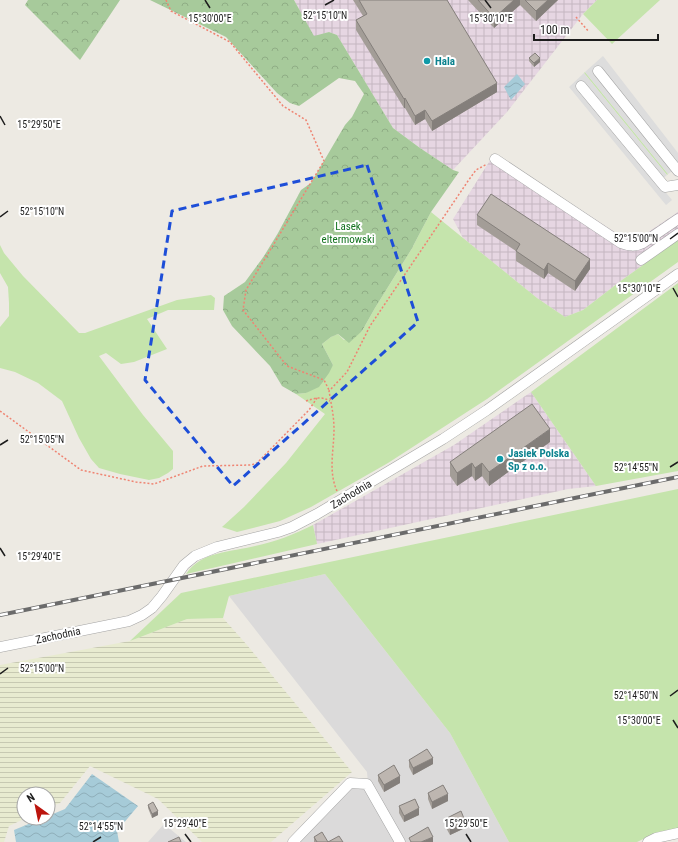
<svg xmlns="http://www.w3.org/2000/svg" width="678" height="842" font-family="'Roboto Condensed',sans-serif">
<defs>
<pattern id="industrial-grid" width="8" height="8" patternUnits="userSpaceOnUse"><rect width="8" height="8" fill="#e6d6e2"/><path d="M0 4h8M4 0v8" fill="none" stroke="#c5b7c1"/></pattern>
<pattern id="farmland-rules" width="6" height="5" patternUnits="userSpaceOnUse"><rect width="6" height="5" fill="#e8ebd0"/><path d="M0 2.5h6" fill="none" stroke="#c7c9b2"/></pattern>
<pattern id="forest-crowns" width="20" height="18" patternUnits="userSpaceOnUse"><rect width="20" height="18" fill="#a7ca9b"/><path d="M2 6a3 3 0 1 1 6 0M12 15a3 3 0 1 1 6 0" fill="none" stroke="#8fad85"/></pattern>
<pattern id="water-waves" width="16" height="10" patternUnits="userSpaceOnUse"><rect width="16" height="10" fill="#a6cbd8"/><path d="M0 5q4-4 8 0t8 0" fill="none" stroke="#8eaeb9"/></pattern>
</defs>
<rect width="100%" height="100%" fill="#edeae3"/>
<path fill="#dbdada" d="M325,574L450,733L509,842H297L352,788L368,783L367,772L229,596Z
M164,824L186,842H148Z"/>
<path fill="url(#industrial-grid)" d="M294,0H597L583,14L507,112L453,170L420,148L393,128L337,35L329,32L314,37Z
M494,154L624,238L641,237L678,212V240L622,280L583,310L565,317L537,298L463,238L453,219Z
M531,392L596,486L568,489L317,544L313,525L454,445Z"/>
<path fill="url(#farmland-rules)" d="M223,618L247,645L352,772L271,842H202L158,799L90,766L60,803L48,808V794H24V818H26L9,826L4,842H0V665L130,641L187,619Z"/>
<path fill="#c5e4ac" d="M597,0H660L612,44L583,14Z
M585,72L668,174L667,175L584,73Z
M431,212L537,298L565,317L583,310L622,280L678,240V262L487,399L388,463L311,507L280,521L237,532L222,527L244,507L286,463L325,414L296,394L306,393L333,365L322,344L331,337L338,334L344,340L362,331L375,308L411,250Z
M0,245L4,253L23,276L79,333H85L177,300L211,295L215,298L214,310H168L147,319L167,349L134,362L121,364L106,353L99,356L143,415L173,451V469L168,473L159,478L149,480L120,474L99,468L91,459L79,438L62,401L38,383L15,372L0,368V327L9,316V303L8,287L0,273Z
M678,283V471L596,486L531,392Z
M678,489V829L658,832L637,842H509L450,733L325,574L229,596L223,618L187,619L130,641L181,593Z
M313,525L317,544L186,574C201,551 232,552 255,546C275,542 295,534 313,525Z"/>
<path fill="url(#forest-crowns)" d="M28,0H120L80,60L25,5Z
M150,0H294L314,36L329,32L337,35L393,128L420,148L453,170L459,172L431,212L411,250L375,308L362,331L349,343L338,334L331,337L322,344L333,365L329,373L319,387L306,393L296,394L282,386L270,366L232,326L223,310L224,296L245,282L264,256L278,233L301,190L311,183L345,125L352,117L364,94L355,81L339,78L299,106L290,103L277,93L226,37Z"/>
<path fill="#ddd" d="M603,56L678,153V167L668,174L585,72Z
M584,73L667,175L658,183L672,200L666,205L569,87Z"/>
<path fill="url(#water-waves)" d="M517,74L525,84L511,100L504,87Z
M92,774L138,806L117,831L119,842H16L14,830L43,818H48V816L65,809Z"/>
<g fill="none" stroke-linecap="round" stroke-linejoin="round">
<defs>
<path id="minor" d="M598,71L678,171
M581,86L665,187L678,185
M495,159L621,243C629,246 635,247 643,243L678,219
M641,260L678,234
M0,647L129,621L142,615L152,608L162,596L184,565L195,556L217,547L278,532L292,527L317,514L443,439L487,410L678,274
M293,842L350,783L367,784L400,842
M648,842L656,838L678,833"/>
</defs>
<use href="#minor" stroke="#a4a4a4" stroke-width="11"/>
<path stroke="#ef8472" stroke-width="1.5" stroke-dasharray="2 2" stroke-linecap="butt" d="M166,0L171,11L230,42L283,106L306,120L324,161L246,290L243,310L287,366L324,380L329,390
M576,17L589,32
M306,401C315,398 321,396 330,401
M0,411L81,470L136,482L154,484L203,466L251,465L257,463L309,410L317,398
M337,491C328,471 334,450 334,429C334,416 331,403 329,391L347,372L370,326L468,181L476,170L487,164"/>
<use href="#minor" stroke="#fff" stroke-width="10"/>
<defs>
<path id="rail" d="M0,615L678,477"/>
</defs>
<use href="#rail" stroke="#6b6b6b" stroke-width="4"/>
<use href="#rail" stroke="#fff" stroke-width="2.5" stroke-dasharray="8" stroke-linecap="butt"/>
</g>
<path fill="#a39d97" d="M353,0H447L497,92L432,131L425,119L415,125L405,108H404L356,30V20L363,16Z
M468,0H558L536,21L520,5L494,28Z
M529,58L540,62L534,67L529,61Z
M477,215L590,269L575,291L548,273L544,279L516,261V251L477,225Z
M550,442L489,486L482,476L475,481L472,476L457,486L450,476V462Z
M409,760L433,764L413,775L409,767Z
M378,775L400,783L384,792L378,781Z
M428,793L448,801L432,809L428,799Z
M148,805L158,815L152,818L148,808Z
M399,806L419,815L404,822L399,813Z
M445,819L465,828L450,835L445,826Z
M314,837L328,842H314Z"/>
<path fill="#847f7b" d="M514,0H520V5L494,28V18Z
M548,0H558L536,21V11Z
M540,58V62L534,67V63Z
M497,83V92L432,131V121Z
M405,98V108H404V99Z
M425,110V119L415,125V116Z
M590,259V269L575,291V281Z
M548,263V273L544,279V270Z
M550,429V442L489,486V472Z
M472,463V476L457,486V473Z
M482,463V476L475,481V468Z
M433,758V764L413,775V768Z
M400,776V783L384,792V785Z
M448,794V801L432,809V802Z
M419,808V815L404,822V816Z
M158,811V815L152,818V814Z
M465,821V828L450,835V828Z
M433,837V842H421Z"/>
<path fill="#bdb6b0" stroke="#847f7b" d="M359,0H447L497,83L432,121L425,110L415,116L405,98L404,99L356,20L367,14Z
M478,0H514L494,18Z
M525,0H548L536,11Z
M535,53L540,58L534,63L529,58Z
M491,194L590,259L575,281L548,263L544,270L516,251L520,244L477,215Z
M532,404L550,429L489,472L482,463L475,468L472,463L457,473L450,462Z
M427,749L433,758L413,768L409,760Z
M394,765L400,776L384,785L378,775Z
M443,785L448,794L432,802L428,793Z
M415,799L419,808L404,816L399,806Z
M153,802L158,811L152,814L148,805Z
M461,811L465,821L450,828L445,819Z
M428,827L433,837L421,842H411L409,838Z
M322,832L328,842H317L314,837Z
M339,836L343,842H328Z
M179,837L181,842H168Z"/>
<path fill="none" stroke="#1d4ed8" stroke-width="3" stroke-dasharray="8 5" stroke-linejoin="round" d="M367,165L418,322L233,486L145,380L172,211Z"/>
<path fill="none" stroke="#1d1d1d" stroke-width="1.5" d="M205,0L210,8M485,0L491,8M325,5L334,0M0,116L5,125M0,217L8,211M670,239L678,233M673,288L678,297M0,445L8,440M670,467L678,462M0,548L5,556M0,674L8,668M670,696L678,690M673,720L678,728M185,834L191,842M466,834L471,842M93,842L101,837"/>
<g fill="#0f9aa8" stroke="#fff" stroke-width="1.5">
<circle cx="427" cy="61" r="4"/>
<circle cx="500" cy="459" r="4"/>
</g>
<g text-anchor="middle" stroke-width="4" stroke-linejoin="round" paint-order="stroke">
<g font-size="11" font-weight="bold" fill="#0d838f" stroke="#fff" text-anchor="start">
<text x="435" y="65">Hala</text>
<text x="508" y="457">Jasiek Polska<tspan x="508" dy="13">Sp z o.o.</tspan></text>
</g>
<g font-size="11" fill="#13731f" stroke="#fff">
<text x="348" y="230">Lasek<tspan x="348" dy="13">eltermowski</tspan></text>
</g>
<g font-size="11" fill="#1d1d1d" stroke="#fff">
<text transform="translate(351 494) rotate(-31)" y="4">Zachodnia</text>
<text transform="translate(58 635) rotate(-12)" y="4">Zachodnia</text>
</g>
</g>
<g font-size="10" text-anchor="middle" fill="#1d1d1d" stroke="#fff" stroke-width="4" stroke-linejoin="round" paint-order="stroke">
<text x="325" y="19">52°15'10"N</text>
<text x="210" y="22">15°30'00"E</text>
<text x="491" y="22">15°30'10"E</text>
<text x="39" y="128">15°29'50"E</text>
<text x="42" y="215">52°15'10"N</text>
<text x="636" y="242">52°15'00"N</text>
<text x="639" y="292">15°30'10"E</text>
<text x="42" y="443">52°15'05"N</text>
<text x="636" y="471">52°14'55"N</text>
<text x="39" y="560">15°29'40"E</text>
<text x="42" y="672">52°15'00"N</text>
<text x="636" y="699">52°14'50"N</text>
<text x="639" y="724">15°30'00"E</text>
<text x="185" y="827">15°29'40"E</text>
<text x="466" y="827">15°29'50"E</text>
<text x="101" y="830">52°14'55"N</text>
</g>
<g transform="translate(36 806) rotate(327)"><circle r="19" fill="#ffffff" stroke="#a5a5a5"/>
<path d="M0-3L7 15L0 10L-7 15Z" fill="#bc150e"/>
<text y="-6" font-size="11" font-weight="bold" text-anchor="middle" fill="#1d1d1d">N</text>
</g>
<path d="M534 34v6h124v-6" fill="none" stroke="#1d1d1d" stroke-width="2"/>
<text x="540" y="34" font-size="12" fill="#1d1d1d" stroke="#ffffff" stroke-width="3" paint-order="stroke">100 m</text>
</svg>
